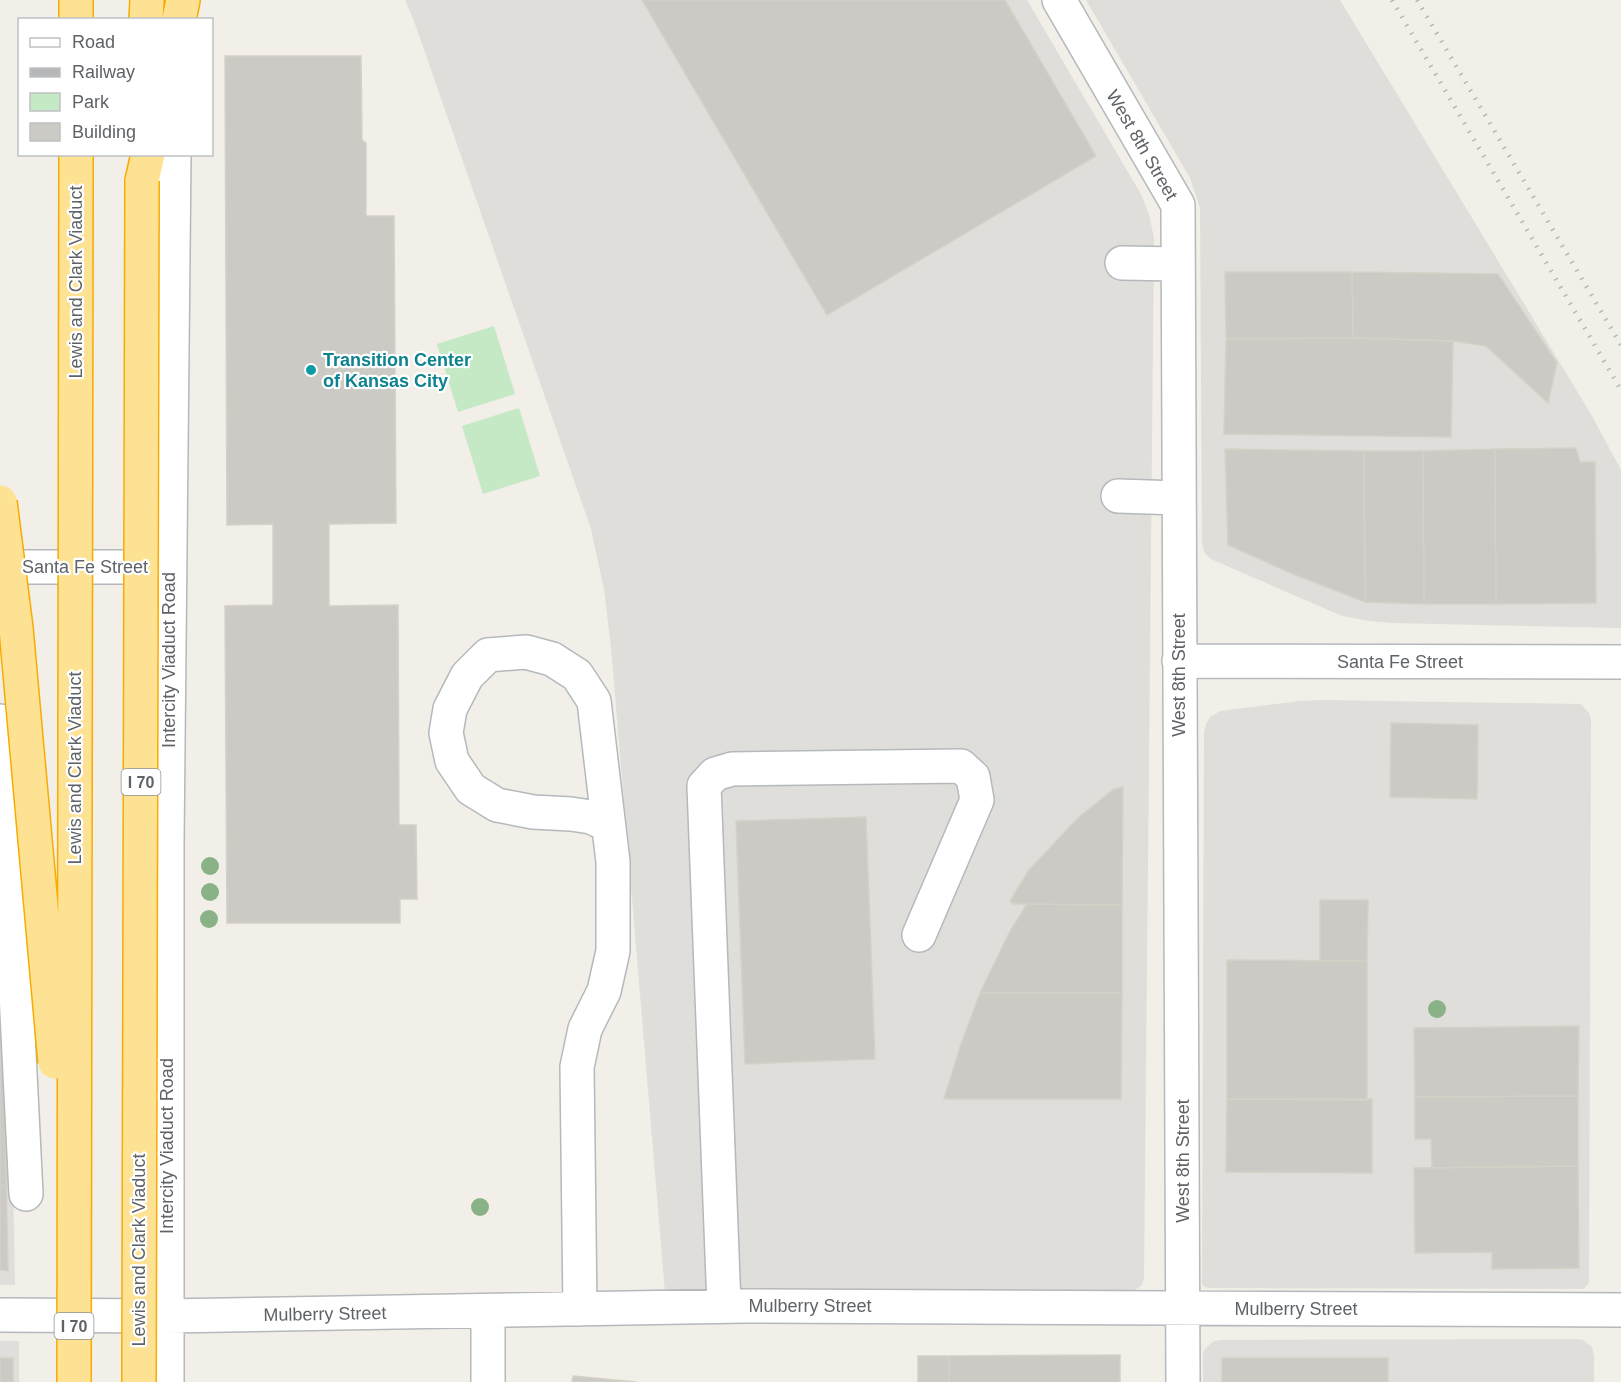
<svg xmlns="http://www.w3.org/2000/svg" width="1621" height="1382" font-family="Arial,sans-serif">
<rect width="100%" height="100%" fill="#f1efe8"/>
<path fill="#e0deda" d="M405,0H1027L1142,196L1150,218L1154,239L1144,1278L1142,1285L1135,1290L1126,1292L665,1293L611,647L604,589L591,529L414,21Z
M1086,0H1340L1592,416L1621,470V628L1392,623L1369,621L1342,616L1211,559L1205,554L1202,543L1200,208L1190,178Z
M1322,700L1581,704L1589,713L1591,720L1589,1283L1584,1289L1210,1288L1204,1287L1202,1283L1204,732L1206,724L1210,717L1220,711L1300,701Z
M0,867L10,1006L15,1285H0Z
M1576,1339L1583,1340L1592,1347L1594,1356V1382H1203V1354L1205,1349L1214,1341L1222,1340Z
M0,1341H19V1382H0Z"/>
<path fill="#c5e8c5" d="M494,326L515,394L458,412L437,344Z
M519,408L540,476L483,494L462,426Z"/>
<path fill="#cccac5" stroke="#d6d1c6" stroke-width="1.5" d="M642,0H1005L1096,156L827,315Z
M225,56H361L362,140L366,143V216H394L396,523L329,524V606L398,605L399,825H416L417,899H400V923H227L225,606L273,605V524L227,525Z
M1225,272H1352L1353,338L1226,339Z
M1352,272L1498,274L1557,363L1548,403L1486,346L1453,341L1353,338Z
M1353,338L1453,341L1451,437L1224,434L1226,339Z
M1576,448L1580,462H1595L1596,603L1496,604L1495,449Z
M1225,449L1364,451L1365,602L1293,574L1228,545Z
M1495,449L1496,604H1424L1423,451Z
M1364,451H1423L1424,604L1365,602Z
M1391,723L1478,725L1477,799L1390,797Z
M1123,787L1122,905L1013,904L1010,901L1029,870L1078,818L1114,789Z
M866,817L875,1059L745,1064L736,821Z
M1320,900H1368L1367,961H1320Z
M1027,904L1122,905V993H980L1010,931Z
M1227,960L1367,961V1100L1227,1099Z
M0,982L3,1006L8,1271L0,1270Z
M980,993H1122L1121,1099H944L961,1044Z
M1579,1026L1578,1096L1415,1097L1414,1028Z
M1578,1096V1166L1432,1168L1431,1139H1415V1097Z
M1227,1099H1372V1173L1226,1172Z
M1578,1166L1579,1268L1492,1269V1252L1415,1253L1414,1168Z
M1120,1355V1382H949V1356Z
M918,1356H949V1382H918Z
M0,1358H13V1382H0Z
M1222,1358H1388V1382H1222Z
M573,1376L636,1382H572Z"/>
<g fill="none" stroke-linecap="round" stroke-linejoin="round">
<defs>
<path id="minor" d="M1059,0L1178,205L1183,1382
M1122,263L1178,264
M1118,496L1179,498
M0,567H169
M1179,661L1621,662
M0,721L9,852L26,1194
M724,1306L704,786L715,774L732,769L961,766L973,777L977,800L919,935
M580,1309L577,1067L585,1029L604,991L613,951V862L594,701L577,675L552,659L526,652L488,655L467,676L450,709L446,733L452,761L471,789L497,805L533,812L571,814L591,817L608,825
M488,1311V1382
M0,1315L167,1316L744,1306L1621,1310
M167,1382V842L174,154"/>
<path id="highway" d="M76,20V0
M146,20L147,0
M179,20L183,0
M142,181L148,154"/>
</defs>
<use href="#minor" stroke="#b5b8bc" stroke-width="36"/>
<use href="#highway" stroke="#f9ab00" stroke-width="36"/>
<use href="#minor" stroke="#fff" stroke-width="33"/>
<use href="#highway" stroke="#fde293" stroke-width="33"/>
<path stroke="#b6b7b8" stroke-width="4.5" stroke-dasharray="1.5 8" stroke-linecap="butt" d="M1392,0L1621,390
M1417,0L1621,345"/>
<defs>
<path id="highway-bridge" d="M0,502L16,628L55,1062
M74,1382L76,154
M139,1382L142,181"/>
</defs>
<use href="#highway-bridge" stroke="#f9ab00" stroke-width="36" stroke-linecap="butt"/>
<use href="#highway-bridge" stroke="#fde293" stroke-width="33"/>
</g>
<g fill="#89b387">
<circle cx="210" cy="866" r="9"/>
<circle cx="210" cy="892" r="9"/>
<circle cx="209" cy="919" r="9"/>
<circle cx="1437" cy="1009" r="9"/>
<circle cx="480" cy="1207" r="9"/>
</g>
<circle fill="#0f9aa8" stroke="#fff" stroke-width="2" cx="311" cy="370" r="6"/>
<g text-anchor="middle" stroke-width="4.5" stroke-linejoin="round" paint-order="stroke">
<g fill="#fff" stroke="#8f9295" stroke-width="1.5">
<rect x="121.5" y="769" width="39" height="26" rx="4.5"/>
<rect x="54.5" y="1313" width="39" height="26" rx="4.5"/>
</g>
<g font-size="16" font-weight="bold" fill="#5f6368">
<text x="141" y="788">I 70</text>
<text x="74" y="1332">I 70</text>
</g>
<g font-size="18" fill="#5f6368" stroke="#fff">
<text transform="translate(1142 145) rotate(60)" y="6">West 8th Street</text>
<text transform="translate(76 282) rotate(-90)" y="6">Lewis and Clark Viaduct</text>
<text x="85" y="573">Santa Fe Street</text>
<text transform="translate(169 660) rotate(-90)" y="6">Intercity Viaduct Road</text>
<text x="1400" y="668">Santa Fe Street</text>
<text transform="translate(1179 675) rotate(-90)" y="6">West 8th Street</text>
<text transform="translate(75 768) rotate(-90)" y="6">Lewis and Clark Viaduct</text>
<text transform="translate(167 1146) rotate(-90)" y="6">Intercity Viaduct Road</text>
<text transform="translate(1183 1161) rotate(-90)" y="6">West 8th Street</text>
<text transform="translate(139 1250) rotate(-90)" y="6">Lewis and Clark Viaduct</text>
<text x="810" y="1312">Mulberry Street</text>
<text x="1296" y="1315">Mulberry Street</text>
<text transform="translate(325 1314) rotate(-1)" y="6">Mulberry Street</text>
</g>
<g font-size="18" font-weight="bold" fill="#0d838f" stroke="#fff" text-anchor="start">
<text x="323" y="366">Transition Center<tspan x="323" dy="21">of Kansas City</tspan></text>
</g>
</g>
<rect x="18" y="18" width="195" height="138" fill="#ffffff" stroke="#bfc1c3" stroke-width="1.5"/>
<rect x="30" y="38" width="30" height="9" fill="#ffffff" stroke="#bfc1c3" stroke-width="1.5"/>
<text x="72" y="48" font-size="18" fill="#5f6368">Road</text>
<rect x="30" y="68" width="30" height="9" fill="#b6b7b8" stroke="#bfc1c3" stroke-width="1.5"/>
<text x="72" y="78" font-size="18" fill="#5f6368">Railway</text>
<rect x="30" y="93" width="30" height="18" fill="#c5e8c5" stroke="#bfc1c3" stroke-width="1.5"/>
<text x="72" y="108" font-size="18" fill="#5f6368">Park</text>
<rect x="30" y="123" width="30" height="18" fill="#cccac5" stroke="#bfc1c3" stroke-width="1.5"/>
<text x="72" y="138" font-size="18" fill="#5f6368">Building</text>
</svg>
